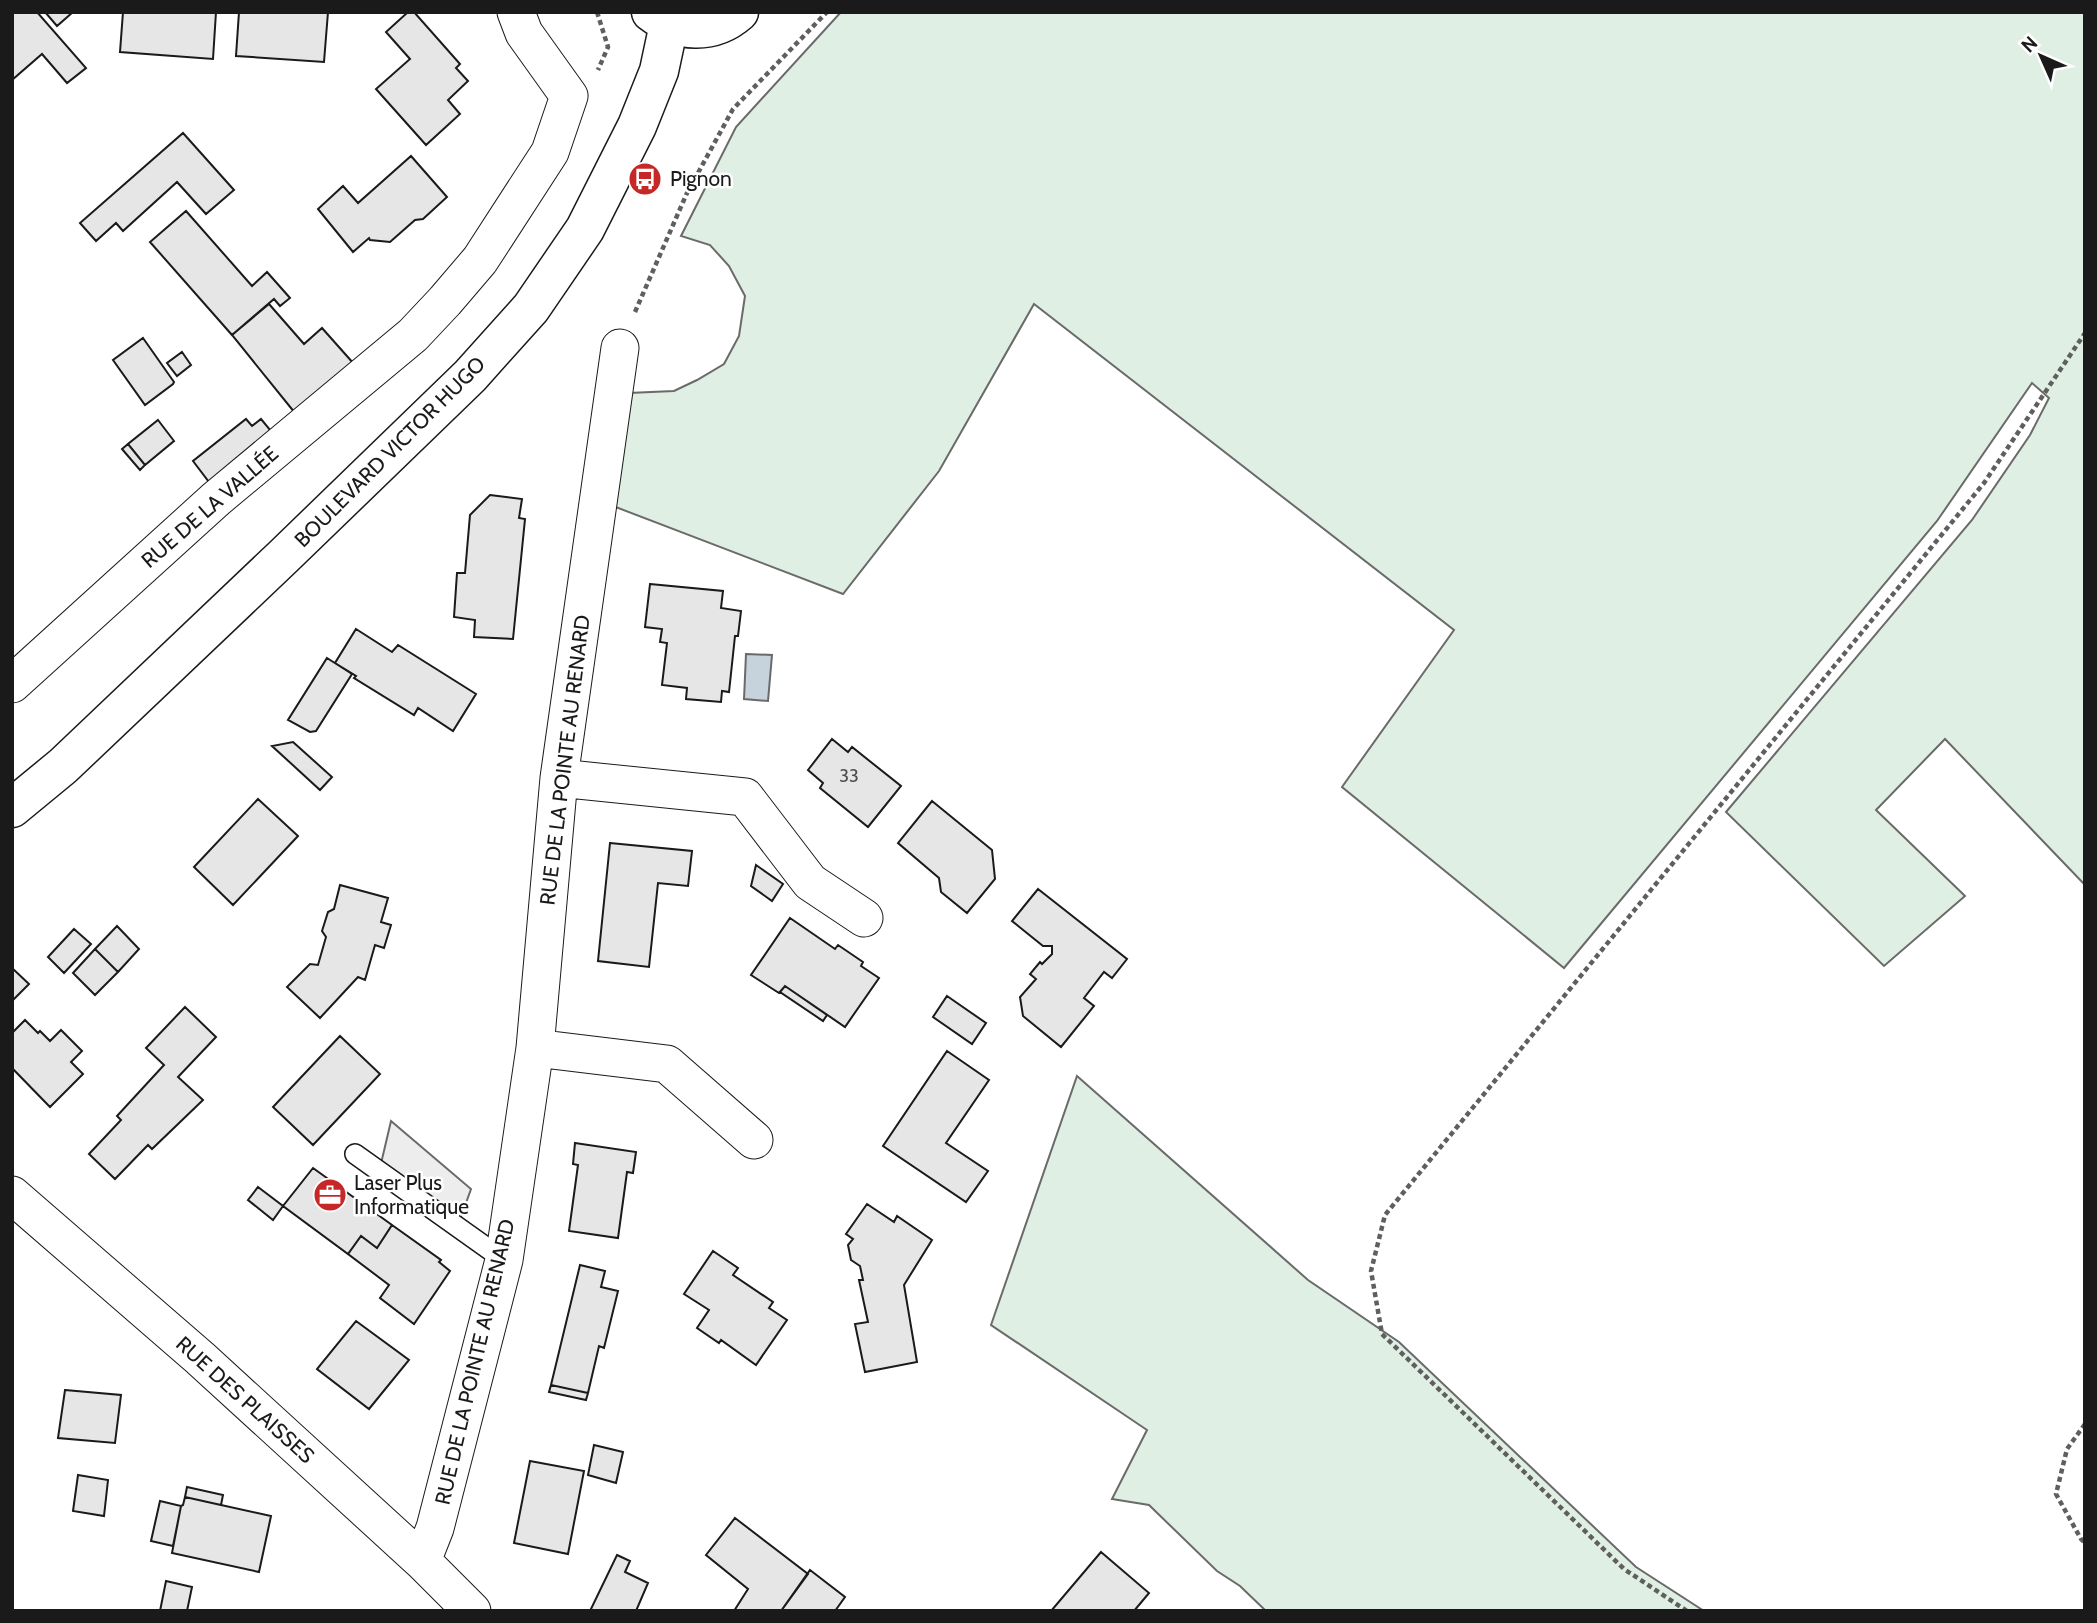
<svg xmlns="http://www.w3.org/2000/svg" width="2097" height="1623" font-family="Cabin,sans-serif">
<rect width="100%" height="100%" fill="#fff"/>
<path fill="#e0efe3" stroke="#6a6a6a" stroke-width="2" d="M841,12H2085V885L1945,739L1876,810L1965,896L1884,966L1726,812L1972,520L2030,435L2049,398L2032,383L1937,521L1564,968L1342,787L1454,630L1034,304L939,471L843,594L613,506L629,393L674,391L697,380L724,364L739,336L745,296L729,266L710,245L681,236L736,127Z
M1077,1076L1308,1280L1399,1342L1636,1567L1704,1611H1266L1240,1586L1217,1571L1149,1505L1112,1499L1147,1430L991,1325Z"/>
<path fill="#ededed" stroke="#6a6a6a" stroke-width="2" d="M391,1121L471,1189L457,1228L379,1172Z"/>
<path fill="#c6d2dc" stroke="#6a6a6a" stroke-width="2" d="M746,654L772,655L768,701L744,699Z"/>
<path fill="#e6e6e6" stroke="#1a1a1a" stroke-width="2" d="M14,12H37L86,68L67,83L42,54L12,80V14Z
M45,12H73L57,26Z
M123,12H216L213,59L120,52Z
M239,12H328L324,62L236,56Z
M408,12H414L460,64L456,68L468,81L448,100L460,114L426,145L376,89L410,59L386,32Z
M183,133L234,190L206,214L177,182L123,231L116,223L96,241L80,223Z
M411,156L447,197L423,219L415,220L390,242L370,240L369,238L353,252L318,209L343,186L358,203Z
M186,211L252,286L267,272L290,298L280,306L274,299L232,335L150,242Z
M269,304L304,344L322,328L354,364L295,413L232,335Z
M143,338L174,382L173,384L145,405L113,360Z
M182,352L191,365L177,376L167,363Z
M246,419L252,426L261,419L271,431L209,482L193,461Z
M158,420L174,441L145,465L128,444Z
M128,444L145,465L140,470L122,449Z
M490,495L522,499L519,518L525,519L513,639L474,637L475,620L454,617L457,573H465L470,515Z
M650,584L723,591L721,608L741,611L738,636H735L729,692L722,691L721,702L686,699L687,688L662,685L667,643L660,642L662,629L645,627Z
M356,629L392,652L398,645L476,694L453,731L418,708L414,715L354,678L356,676L335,663Z
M327,658L352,674L316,731L310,732L288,720Z
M832,739L848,752L852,747L901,786L868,827L820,788L823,783L808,770Z
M293,742L332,777L320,790L272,746Z
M258,799L298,836L233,905L194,867Z
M932,801L992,850L995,879L967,913L941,892L939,878L898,843Z
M610,843L692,851L688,886L658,883L649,967L598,961Z
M756,865L783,884L772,901L751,886Z
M340,885L388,898L381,922L391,925L384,948L375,945L365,980L358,977L320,1018L287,987L310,964L318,965L326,937L322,931L328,912L334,909Z
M1038,889L1127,959L1112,978L1104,972L1084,998L1094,1006L1061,1047L1023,1016L1020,997L1036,979L1030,974L1040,962L1042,964L1052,954V946H1043L1012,921Z
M790,918L835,949L838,945L863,962L861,966L879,978L845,1027L785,986L779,993L751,975Z
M117,926L139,949L118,972L95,949Z
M74,929L91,944L64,973L48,957Z
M95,949L118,972L95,995L73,973Z
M12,968L29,984L12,1001Z
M785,986L827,1015L823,1021L780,992Z
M947,996L986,1023L972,1044L933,1017Z
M185,1007L216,1037L178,1077L203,1100L152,1149L148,1145L115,1179L89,1154L121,1120L117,1116L164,1065L146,1048Z
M25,1020L38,1033L40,1031L50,1041L61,1030L82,1051L71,1062L83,1074L50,1107L12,1068V1033Z
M340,1036L380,1074L313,1145L273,1107Z
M947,1051L989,1080L946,1143L988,1171L966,1202L883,1146Z
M575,1143L636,1152L633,1173L627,1172L618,1238L569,1231L578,1165L573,1164Z
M313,1168L392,1225L377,1248L361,1236L348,1254L283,1206Z
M258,1187L283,1206L273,1220L248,1200Z
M867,1204L894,1222L897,1216L932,1240L904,1285L917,1362L865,1372L855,1324L868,1322L859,1280H863L860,1266L851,1260L848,1245L853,1239L846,1234Z
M392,1225L441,1260L439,1262L450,1271L414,1324L380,1298L389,1285L348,1254L361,1236L377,1248Z
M713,1251L738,1268L733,1275L773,1302L769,1308L787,1320L756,1365L721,1340L719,1343L697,1328L709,1310L684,1294Z
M580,1265L605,1271L601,1287L618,1291L604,1348L599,1346L588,1393L551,1385Z
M356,1321L409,1360L369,1409L317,1369Z
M551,1385L588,1393L586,1400L549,1392Z
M65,1390L121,1395L115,1443L58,1438Z
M594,1445L623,1452L616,1483L588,1475Z
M530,1461L584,1471L568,1554L514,1543Z
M78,1475L108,1480L104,1516L73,1511Z
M187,1487L223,1495L221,1505L185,1497Z
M185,1497L271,1516L259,1572L172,1553L181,1506L183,1505Z
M160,1501L181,1506L173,1546L151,1541Z
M735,1518L808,1574L781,1611H734L748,1589L706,1555Z
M1101,1552L1149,1593L1134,1611H1051Z
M617,1555L630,1561L625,1572L648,1583L636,1611H590Z
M810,1570L845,1597L835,1611H781Z
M166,1581L192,1587L187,1611H160Z"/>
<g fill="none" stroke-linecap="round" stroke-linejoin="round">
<defs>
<path id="service" d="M355,1154L504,1260"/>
<path id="minor" d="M12,684L216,499L413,335L445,301L480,260L550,152L569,96L524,33L516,12
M559,778L745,797L810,882L864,918
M535,1048L667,1064L754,1140
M12,1195L200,1358L422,1561L472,1611
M422,1561L435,1528L504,1260L535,1048L559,778L620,348"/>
<path id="secondary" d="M651,12C678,33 713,35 739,12
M12,808L63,766L284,556L470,376L531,308L585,229L637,126L659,71L669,24"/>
</defs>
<use href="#service" stroke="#1a1a1a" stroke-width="22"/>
<use href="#minor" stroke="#1a1a1a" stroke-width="39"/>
<use href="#secondary" stroke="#1a1a1a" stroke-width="41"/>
<path stroke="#5f5f5f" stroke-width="4.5" stroke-dasharray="5 3.5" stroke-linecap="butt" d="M597,12L608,47L598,70
M635,312L687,193L733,109L827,12
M2085,1424L2067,1449L2056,1494L2081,1539L2085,1543
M1687,1611L1624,1569L1382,1334L1371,1271L1385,1215L1984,483L2085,333"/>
<use href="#service" stroke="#fff" stroke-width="19"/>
<use href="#minor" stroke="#fff" stroke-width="37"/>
<use href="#secondary" stroke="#fff" stroke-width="38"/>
</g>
<defs>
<symbol id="bus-disc" viewBox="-11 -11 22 22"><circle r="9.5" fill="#c62828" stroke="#fff"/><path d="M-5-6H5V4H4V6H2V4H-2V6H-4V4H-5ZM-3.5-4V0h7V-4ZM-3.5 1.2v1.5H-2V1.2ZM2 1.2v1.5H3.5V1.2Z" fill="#fff"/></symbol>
<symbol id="office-disc" viewBox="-11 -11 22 22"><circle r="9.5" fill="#c62828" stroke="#fff"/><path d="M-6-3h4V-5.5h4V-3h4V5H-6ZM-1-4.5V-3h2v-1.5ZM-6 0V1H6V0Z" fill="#fff"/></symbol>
</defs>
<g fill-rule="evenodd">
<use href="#bus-disc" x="626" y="160" width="38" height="38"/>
<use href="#office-disc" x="311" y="1176" width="38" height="38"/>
</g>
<g text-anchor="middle" stroke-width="5" stroke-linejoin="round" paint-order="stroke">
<g font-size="18" fill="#4d4d4d">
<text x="849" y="782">33</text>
</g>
<g font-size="21" fill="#1a1a1a" stroke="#fff" text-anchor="start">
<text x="670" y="186">Pignon</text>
<text x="354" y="1190">Laser Plus<tspan x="354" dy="24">Informatique</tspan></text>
</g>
<g font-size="21" fill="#1a1a1a" stroke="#fff">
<text transform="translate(390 452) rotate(-45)" y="7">BOULEVARD VICTOR HUGO</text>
<text transform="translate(210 507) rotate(-41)" y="7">RUE DE LA VALLÉE</text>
<text transform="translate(565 760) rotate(-83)" y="7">RUE DE LA POINTE AU RENARD</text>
<text transform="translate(475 1362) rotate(-77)" y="7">RUE DE LA POINTE AU RENARD</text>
<text transform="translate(245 1400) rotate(42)" y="7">RUE DES PLAISSES</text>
</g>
</g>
<rect width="2097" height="1623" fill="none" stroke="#1a1a1a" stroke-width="28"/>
<g transform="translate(2041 56) rotate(315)" stroke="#ffffff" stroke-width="5" paint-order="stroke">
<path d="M0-5L12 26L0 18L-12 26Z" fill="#1a1a1a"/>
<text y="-10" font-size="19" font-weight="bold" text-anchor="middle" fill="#1a1a1a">N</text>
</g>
</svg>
